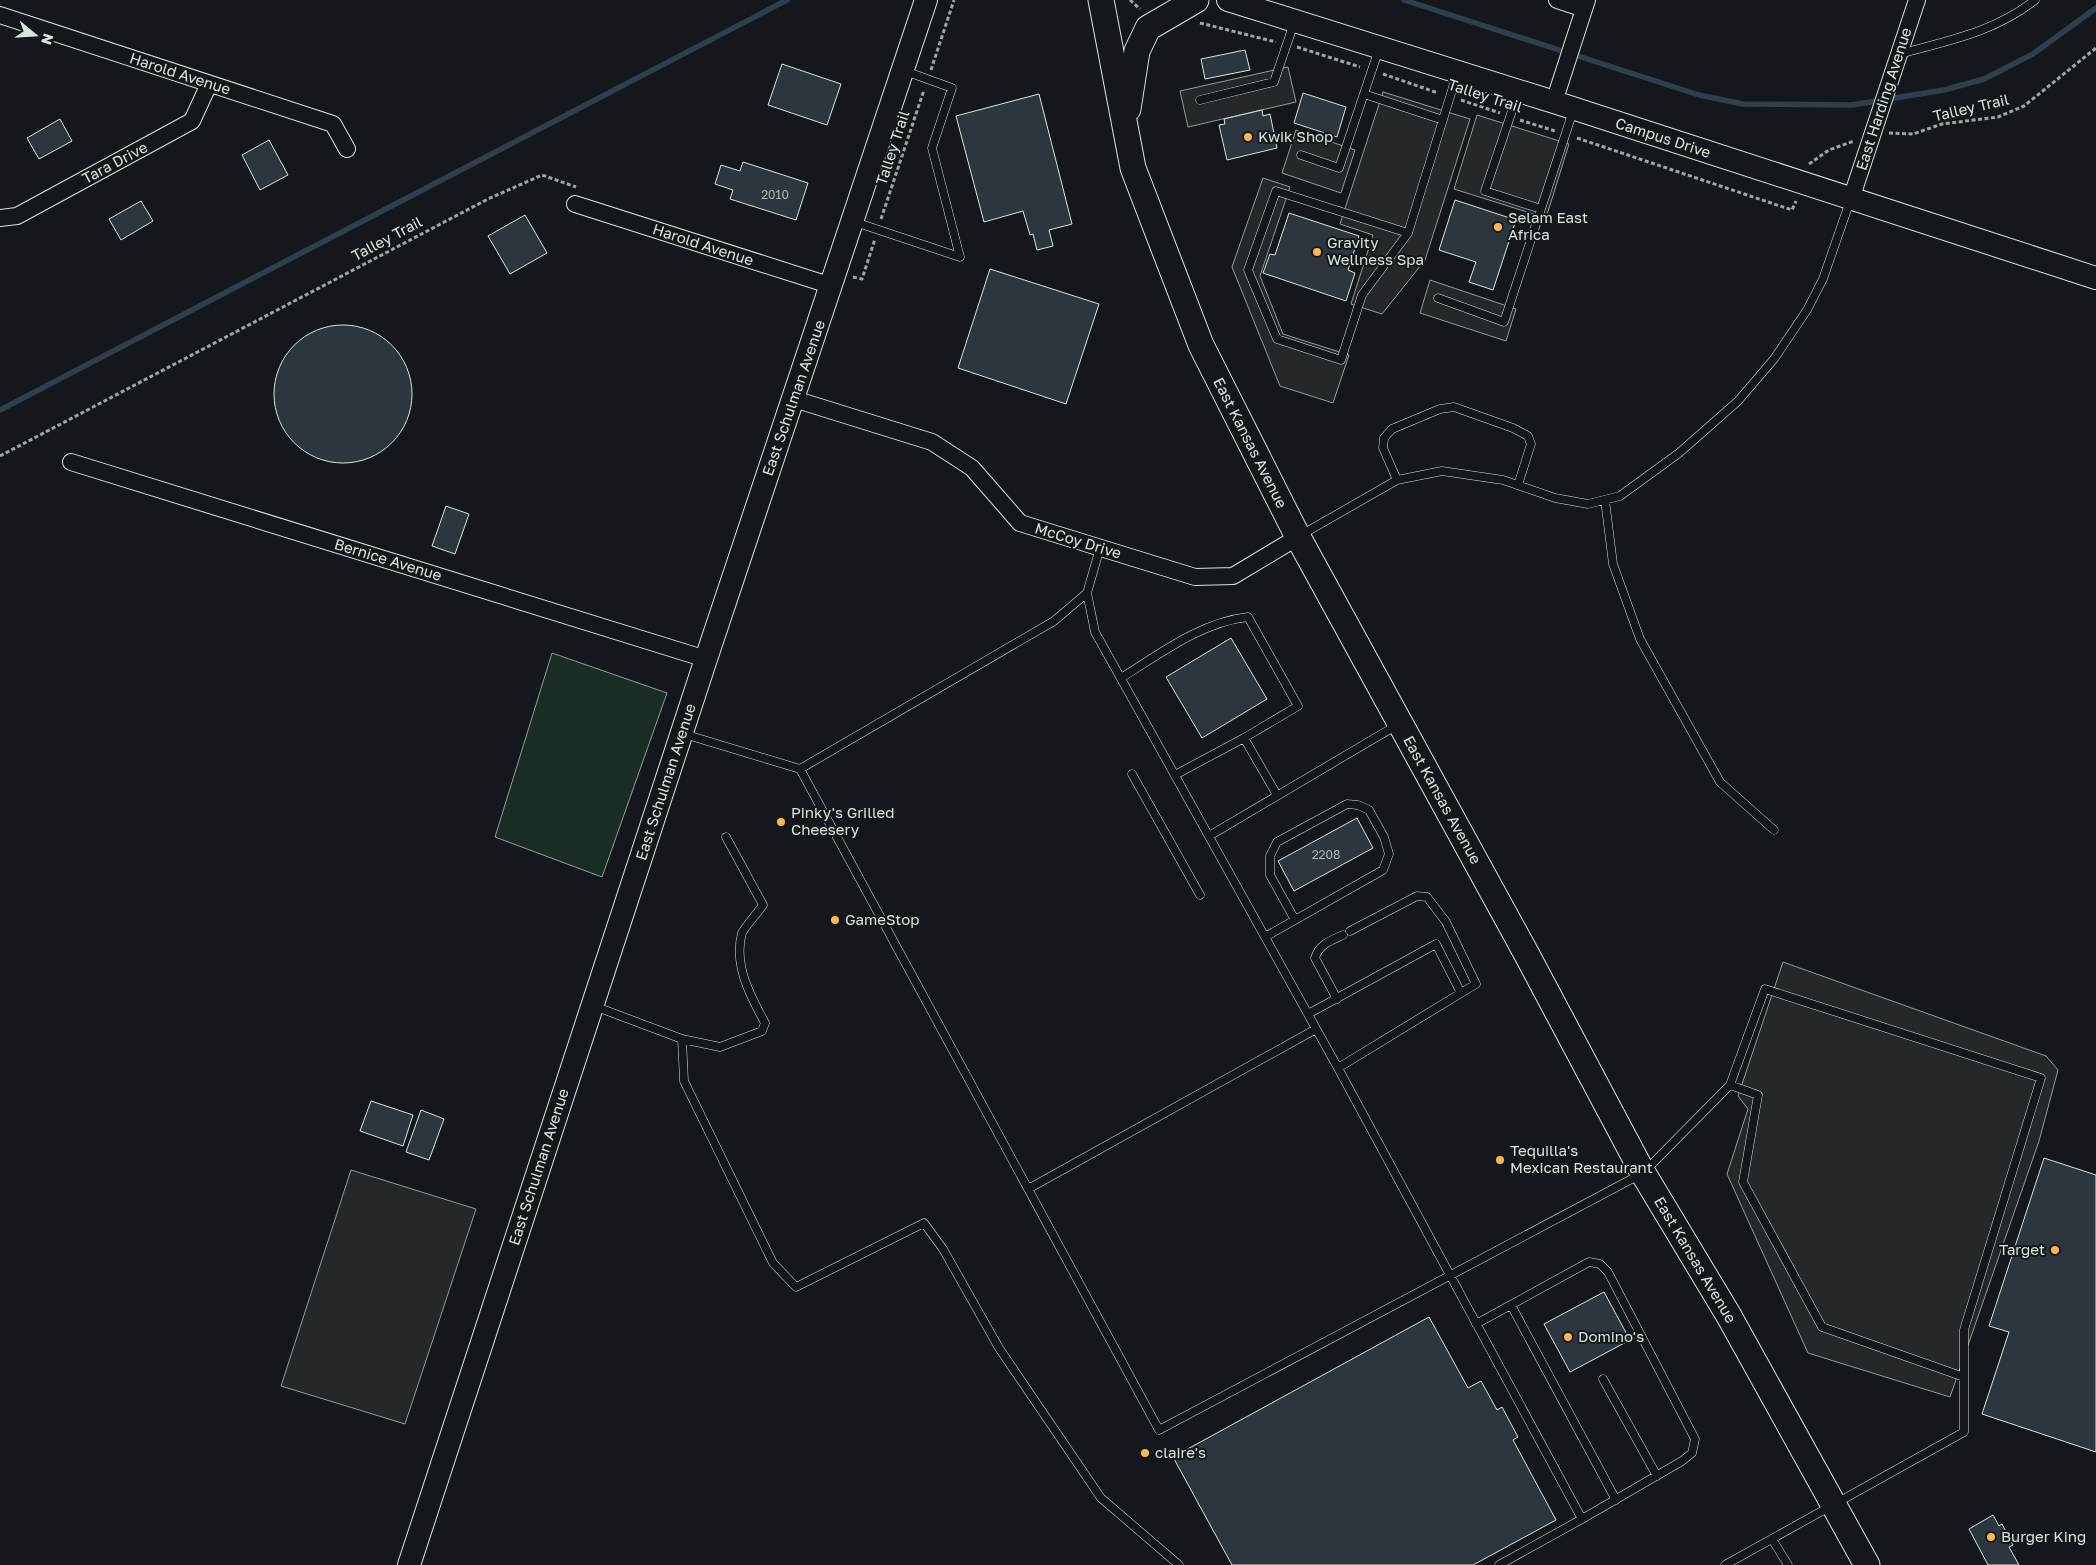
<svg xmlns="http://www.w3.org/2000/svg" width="2096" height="1565" font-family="'Golos Text',sans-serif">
<rect width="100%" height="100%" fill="#14181c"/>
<path fill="#1a2d24" stroke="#939e99" d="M552,653L667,693L602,877L495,837Z"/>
<path fill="#24282b" stroke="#939e99" d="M1288,67L1296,102L1188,127L1180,91Z
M1383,92L1470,119L1425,260L1382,314L1351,304L1373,235L1340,224Z
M1477,115L1569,144L1546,218L1454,189Z
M1296,130L1355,150L1341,193L1282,173Z
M1263,178L1290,187L1260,276L1283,334L1349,355L1333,403L1280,386L1232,267Z
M1430,280L1516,309L1506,341L1420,313Z
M1783,962L2046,1056L2058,1070L2039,1141L1950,1397L1808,1353L1727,1174L1748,1109L1738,1096Z
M351,1170L476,1209L405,1424L281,1386Z"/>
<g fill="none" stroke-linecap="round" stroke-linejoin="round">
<path stroke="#2f3f4d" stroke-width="5.5" d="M1404,0L1699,95L1743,104L1852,105L1944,90L1984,79L2033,54L2096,8
M0,410L787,0"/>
</g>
<path fill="#2c363c" stroke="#d8e6dc" d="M1245,50L1250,70L1205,79L1201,59Z
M782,64L841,84L827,125L768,105Z
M1303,93L1346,107L1337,137L1294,123Z
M1039,94L1072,224L1049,230L1053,246L1037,250L1033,234L1030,235L1023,211L984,222L956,116Z
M1262,110L1263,116L1270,114L1277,148L1227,160L1219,125L1225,124L1224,119Z
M60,119L72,141L39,159L27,138Z
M269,140L288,175L260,190L242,155Z
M743,162L808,183L796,220L730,199L733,190L715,184L721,165L740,171Z
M1455,200L1516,220L1493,290L1469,282L1476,262L1439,250Z
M141,201L153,221L121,240L109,219Z
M1289,213L1359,236L1348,270L1355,273L1346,301L1263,273L1270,254L1275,255Z
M525,215L547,253L510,274L488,236Z
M990,269L1099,304L1066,404L958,368Z
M274 394a69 69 0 1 1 138 0a69 69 0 1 1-138 0Z
M446,506L469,514L455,554L432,546Z
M1231,638L1267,699L1202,738L1166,677Z
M1357,818L1373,848L1294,891L1278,861Z
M371,1101L413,1115L403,1146L360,1131Z
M421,1110L444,1119L429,1160L406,1152Z
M2044,1158L2096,1175V1452L1982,1414L2009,1332L1989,1326Z
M1604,1292L1630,1340L1570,1372L1544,1324Z
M1429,1317L1468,1388L1481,1381L1497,1410L1502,1407L1518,1437L1513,1440L1556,1520L1473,1565H1232L1173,1457Z
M1993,1515L1999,1526L2002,1524L2013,1545L2009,1547L2019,1565H1988L1969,1529Z"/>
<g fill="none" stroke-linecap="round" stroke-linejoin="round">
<defs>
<path id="lane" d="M1899,54C1947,41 1995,32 2035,0
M1518,93L1485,191L1541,209
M1364,94L1443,120
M1200,100L1274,82L1294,23
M1301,155L1339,168L1379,49
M855,222L960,257L932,148L952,88L905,71
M1408,233L1276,191L1248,270L1277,339L1341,360L1362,295L1408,233L1457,74
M1438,298L1504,322L1573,111
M1397,480L1383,448L1384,438L1392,429L1440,409L1454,407L1513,428L1528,436L1531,444L1518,485
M1605,500L1613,564L1640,639L1720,782L1774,830
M1301,535L1397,480L1442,471L1503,480L1555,498L1588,504L1620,496L1679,453L1738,401L1774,359L1807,310L1823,279L1850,201
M1087,593L1095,632L1338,1068L1582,1519L1499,1565
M1121,678C1160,654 1201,622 1248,617L1298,706L1244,738L1277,795
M684,734L800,769L1159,1430L1643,1173L1730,1085
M800,769L1054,621L1087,593L1100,548
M1132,774L1200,895
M1175,775L1244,738
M1209,836L1397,725
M1350,931L1417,896L1427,897L1446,922L1476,984L1461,993
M1265,937L1383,870L1389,854L1384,837L1369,810L1358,805L1347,804L1277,842L1270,856V875L1295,920
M1337,999L1315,958C1319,944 1332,940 1343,935
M594,1006L682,1039L684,1081L773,1263L796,1287L924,1223L943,1249L999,1348L1101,1498L1179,1565
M1308,1014L1436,944L1461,993L1338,1068
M682,1039L720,1047L762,1031L765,1023C751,997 733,965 742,933C744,928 759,911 763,905L726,837
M1028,1189L1316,1029
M1511,1305L1616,1500
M1476,1324L1589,1262L1600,1264L1608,1272L1695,1439L1692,1453L1682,1461L1582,1519
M1603,1379L1657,1476
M1772,1539L1788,1565
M1725,1565L1964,1432V1330L2041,1078L1765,989L1730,1085L1758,1095L1743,1182L1822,1327L1964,1377"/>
<path id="street" d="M1557,0L1584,9
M0,15L333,124L347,149
M1554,102L1587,0
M1851,199L1917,0
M575,204L832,286
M0,218L17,216L192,121L209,84
M794,399L932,442L972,468L1020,523L1195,577L1233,576L1298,537
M71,462L706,659"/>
<path id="secondary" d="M1228,0L1554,102L2096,278
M409,1565L706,659L926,0"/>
<path id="primary" d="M1101,0L1133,168L1201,345L1298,537L1526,953L1643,1173L1729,1316L1867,1565
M1128,109L1137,51L1148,28L1196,0"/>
</defs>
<use href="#lane" stroke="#d8e6dc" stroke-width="9"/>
<use href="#street" stroke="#d8e6dc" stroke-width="18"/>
<use href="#secondary" stroke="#d8e6dc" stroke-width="24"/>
<use href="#primary" stroke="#d8e6dc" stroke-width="27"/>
<path stroke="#9da8a2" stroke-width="3" stroke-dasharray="4 2.5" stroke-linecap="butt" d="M1130,0L1140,9
M1200,23L1276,42
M1297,47L1360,67
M931,70L954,0
M1383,74L1438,93
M1461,100L1500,113
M1520,120L1555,131
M1889,133L1913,134L1942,124L1998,117L2024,106L2096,48
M1577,138L1792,210L1796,201
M1809,164L1829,150L1854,141
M881,219L924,90
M853,277L862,279L875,239
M0,456L488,199L542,175L576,187"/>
<use href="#lane" stroke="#14181c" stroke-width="8"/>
<use href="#street" stroke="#14181c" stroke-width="16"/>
<use href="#secondary" stroke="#14181c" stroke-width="22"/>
<use href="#primary" stroke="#14181c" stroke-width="25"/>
</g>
<g fill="#ffb74d" stroke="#14181c" stroke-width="2">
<circle cx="1248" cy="137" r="5"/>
<circle cx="1498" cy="227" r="5"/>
<circle cx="1317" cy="252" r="5"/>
<circle cx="781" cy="822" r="5"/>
<circle cx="835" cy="920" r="5"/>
<circle cx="1500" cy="1160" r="5"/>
<circle cx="2055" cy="1250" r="5"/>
<circle cx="1568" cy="1337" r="5"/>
<circle cx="1145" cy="1453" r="5"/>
<circle cx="1991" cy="1537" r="5"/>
</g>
<g text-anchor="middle" stroke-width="4" stroke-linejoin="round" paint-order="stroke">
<g font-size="12" fill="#adbab4">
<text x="775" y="199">2010</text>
<text x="1326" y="859">2208</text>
</g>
<g font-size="15" fill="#d8e6dc" stroke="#14181c">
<text transform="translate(180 74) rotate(18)" y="5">Harold Avenue</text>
<text transform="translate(1485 96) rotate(18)" y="5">Talley Trail</text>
<text transform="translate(1884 99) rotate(-72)" y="5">East Harding Avenue</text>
<text transform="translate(1971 108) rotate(-13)" y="5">Talley Trail</text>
<text transform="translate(1663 138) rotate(18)" y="5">Campus Drive</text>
<text transform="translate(893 148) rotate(-72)" y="5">Talley Trail</text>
<text transform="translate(115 163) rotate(-28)" y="5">Tara Drive</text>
<text transform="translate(387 239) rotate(-28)" y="5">Talley Trail</text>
<text transform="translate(703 245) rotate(18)" y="5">Harold Avenue</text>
<text transform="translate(794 398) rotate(-71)" y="5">East Schulman Avenue</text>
<text transform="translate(1250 443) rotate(63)" y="5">East Kansas Avenue</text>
<text transform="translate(1078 541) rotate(17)" y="5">McCoy Drive</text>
<text transform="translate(388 560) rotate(17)" y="5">Bernice Avenue</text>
<text transform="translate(666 782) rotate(-72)" y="5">East Schulman Avenue</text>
<text transform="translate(1442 800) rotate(61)" y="5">East Kansas Avenue</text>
<text transform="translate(539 1167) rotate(-72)" y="5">East Schulman Avenue</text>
<text transform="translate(1695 1260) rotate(59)" y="5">East Kansas Avenue</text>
</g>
<g font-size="15" fill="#d8e6dc" stroke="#14181c" text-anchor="start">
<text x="1258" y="142">Kwik Shop</text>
<text x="1508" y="223">Selam East<tspan x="1508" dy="17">Africa</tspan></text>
<text x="1327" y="248">Gravity<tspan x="1327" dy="17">Wellness Spa</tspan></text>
<text x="791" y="818">Pinky's Grilled<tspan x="791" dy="17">Cheesery</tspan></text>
<text x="845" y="925">GameStop</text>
<text x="1510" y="1156">Tequilla's<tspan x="1510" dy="17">Mexican Restaurant</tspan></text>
<text x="2045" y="1255" text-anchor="end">Target</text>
<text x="1578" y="1342">Domino's</text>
<text x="1155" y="1458">claire's</text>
<text x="2001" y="1542">Burger King</text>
</g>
</g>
<g transform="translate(35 35) rotate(108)" stroke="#14181c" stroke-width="4" paint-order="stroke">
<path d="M0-4L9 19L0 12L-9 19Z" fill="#d8e6dc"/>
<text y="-8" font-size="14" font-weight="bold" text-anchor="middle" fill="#d8e6dc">N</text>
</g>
</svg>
